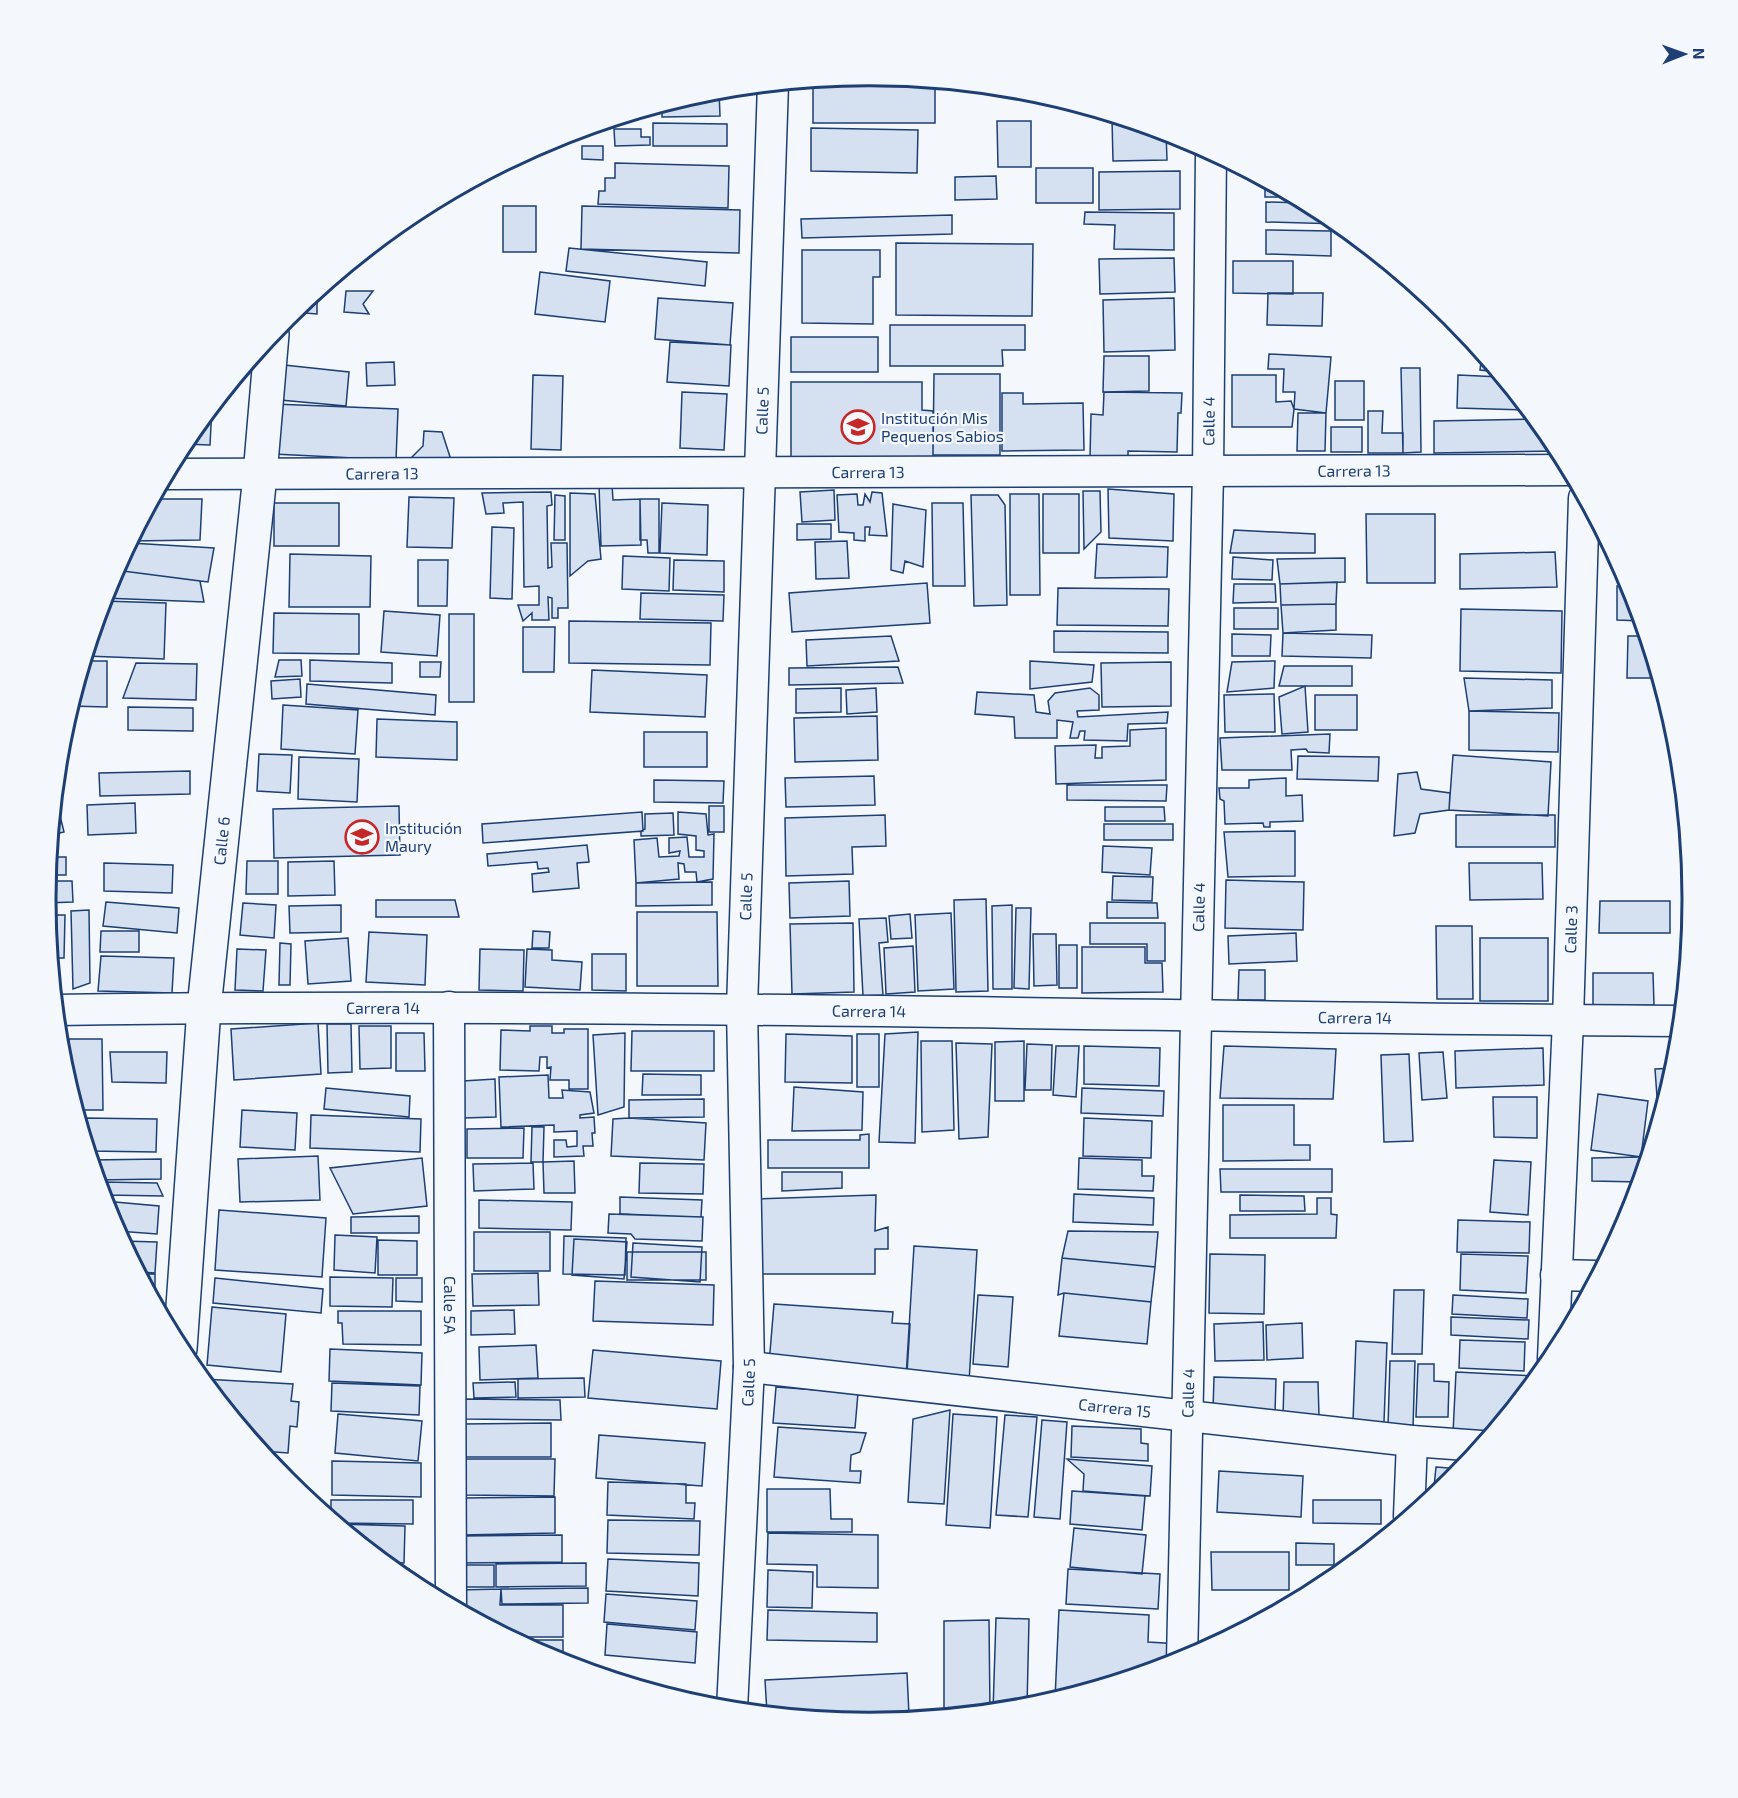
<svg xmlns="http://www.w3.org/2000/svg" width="1738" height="1798" font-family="'Exo 2',sans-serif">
<rect width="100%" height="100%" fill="#f4f7fb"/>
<path fill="#d5e0f0" stroke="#1d3f73" stroke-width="1.5" d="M861,76L935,82V123H813V81Z
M719,90L720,116L662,117V105Z
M1112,119H1123L1166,132L1167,160L1113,161Z
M997,121H1031V167H998Z
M653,123L727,124V146H653Z
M811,128L918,130L917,173L811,171Z
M614,129H641V137H650V145L615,146Z
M582,146H603V160L582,159Z
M615,163L729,166L728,208L598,204L599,191H605V178H615Z
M1036,168H1093V203H1036Z
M1180,171V209L1099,210V172Z
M996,176L997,199L955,200V177Z
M1265,181L1294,197H1265Z
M1266,202L1306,203L1339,224L1266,222Z
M503,206H536V252H503Z
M582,206L740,210L739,253L581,249Z
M1085,212L1174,213V250L1114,249L1115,225L1084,224Z
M952,215V234L802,238L801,219Z
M1266,230L1331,231V256L1266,254Z
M896,243L1033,244L1032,316L896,315Z
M569,248L707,262L705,286L566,271Z
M802,250H880V277H873V324L802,323Z
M1174,258L1175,292L1100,294L1099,259Z
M1233,261H1293V294L1233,293Z
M540,272L610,281L605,322L535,314Z
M346,291H373L363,304L369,314L344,312Z
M317,292V314L291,312L316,292Z
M1268,293H1323L1322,326L1267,325Z
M658,298L733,303L730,345L655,339Z
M1174,298L1175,350L1104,352L1103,300Z
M890,325H1025V350H1002L1003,366H890Z
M791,337H878V372H791Z
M670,342L731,345L729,386L667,382Z
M1269,354L1331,357L1326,413L1294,409L1295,392H1283L1284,369H1268Z
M1482,354L1498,372L1480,370Z
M1104,356H1149V391L1103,392Z
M394,362L395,385L367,386L366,363Z
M284,365L349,372L346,406L280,400Z
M1401,368H1420L1421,452L1403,453Z
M934,374H1000V455H933Z
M533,375L563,376L561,450L531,449Z
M1232,375H1276V402L1291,401L1294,409L1292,427H1232Z
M1458,375L1501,377L1529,410L1457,408Z
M1335,381H1364V420H1335Z
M791,382H922V410L933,411V459H791Z
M682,392L727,394L724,450L680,448Z
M1104,392L1182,393L1181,413H1178L1177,452L1128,451V459L1090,458L1091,414L1103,415Z
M1002,393H1023V404L1083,403L1084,450L1002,451Z
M274,404L398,409L396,460L273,454Z
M212,407L210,445L183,444L184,441Z
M1368,411H1383L1382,433H1403V453H1368Z
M1298,413H1326L1325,451H1297Z
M1536,419L1558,451L1434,453V421Z
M1331,427H1362V452H1331Z
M424,431L442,432L452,463L407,462L423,446Z
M599,484H612L613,500L640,499L641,545L601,546Z
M1108,489L1174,494L1173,541L1109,538Z
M834,490L835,520L802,522L800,492Z
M1083,491H1100L1101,532L1084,549Z
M551,492L552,505L547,506L548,568L552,567L551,543H567L568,608H558V618H552V598L548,597L549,620H532V613L523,621L518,605H539V586L524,587L523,502L503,503L504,513L486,514L482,493Z
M872,492L882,493L887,536L869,535L870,527H865V541L854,540V533L839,532L837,495L857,494L858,505H863L865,494L870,502Z
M570,493L595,494L601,559L588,561L570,576Z
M1010,494H1039L1040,595H1010Z
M1043,494H1079V553H1043Z
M555,495L565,496V540H554Z
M971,495H998L1005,505L1007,605L974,606Z
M409,497L454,498L452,548L407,547Z
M153,499H202L200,540L131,541Z
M640,499H659V553H648L647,540H640Z
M274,503H339V546H274Z
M662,503L708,505L707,555L660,553Z
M932,503H963L965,586H933Z
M893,504L926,510L923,567L905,561L903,573L891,570Z
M1366,514H1435V583H1367Z
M797,524H831V539L797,540Z
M492,527L514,528L512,599L490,598Z
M1234,530L1315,534V553H1230Z
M847,541L849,578L816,579L815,542Z
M130,543L214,548L208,582L115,570Z
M1097,544L1168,547L1167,577L1095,578Z
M1555,552L1557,587L1460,589V554Z
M290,554L371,556L370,607H289Z
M623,556L670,558L669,591L622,589Z
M1233,557L1273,560L1272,580L1232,579Z
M1345,558V582L1280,584L1277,559Z
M418,560H448L447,606H418Z
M674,560L724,561V592L673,590Z
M115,570L200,581L204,602L104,598Z
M1337,582L1336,604L1281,605L1280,584Z
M927,583L930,623L792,632L789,593Z
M1234,584H1275L1276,602L1233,603Z
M1617,586H1631L1642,621L1617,620Z
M1058,588L1169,589L1168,626L1057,625Z
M641,593L724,595L723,621L640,619Z
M103,601L166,603L164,659L86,656Z
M1336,604V630L1283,633L1281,605Z
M1234,608H1278V629H1234Z
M1461,609L1562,611L1561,673L1460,671Z
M384,611L440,615L437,656L381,652Z
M274,613L359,614V654L273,653Z
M449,614H474V702H449Z
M569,621L711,623L710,665L569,663Z
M523,627H555L554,672H523Z
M1054,631L1168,632V653L1054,652Z
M1283,633L1372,635L1371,658L1282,656Z
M1232,634L1271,635L1270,656H1232Z
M891,636L899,661L807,666L806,640Z
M1628,636H1646L1659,678H1627Z
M279,660H301L302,676L275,677Z
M310,660L392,663V683L310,681Z
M84,661H107V707L70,706Z
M1030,661L1094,665L1092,682L1030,689Z
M1275,661L1274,688L1227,692L1232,662Z
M420,662H441L440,677H420Z
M1171,662V706L1102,707L1101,663Z
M136,663L197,664L196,700L123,698Z
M1284,666H1352V686H1279Z
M898,667L903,683L789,685V668Z
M592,670L707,675L705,717L590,712Z
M1464,678L1552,680V708L1469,711Z
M300,679L301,697L272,699L271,681Z
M307,684L436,695L435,715L306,704Z
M1305,686L1308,732L1282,734L1279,697Z
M841,688V712L796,713V689Z
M876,688L877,712L847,714L846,690Z
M1090,688L1099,695V710L1077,711L1078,717L1168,712L1167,723L1128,724L1127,741L1084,740L1085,731H1080L1078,738H1070L1073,722L1057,720V738H1015L1014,717L975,714L977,692L1034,695L1036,712L1050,714L1048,701L1055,693Z
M1274,694L1275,732H1225L1224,695Z
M1315,695H1357V730H1315Z
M283,705L358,710L355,754L281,749Z
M128,707L193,708V731L128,730Z
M1469,711L1559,713L1558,752L1469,750Z
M877,716L878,760L795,762L794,718Z
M377,719L457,722V760L376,757Z
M1166,728V780L1056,784L1055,746L1096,745L1095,758H1102V747L1130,746V730Z
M644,732H707V767H644Z
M1330,734L1329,753L1308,752L1306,749L1291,750L1292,770H1222L1220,738Z
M259,754L292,755L290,793L257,791Z
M1453,755L1551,762L1548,816L1449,810Z
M1298,756L1379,757L1378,781L1297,779Z
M299,757L359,759L357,802L298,799Z
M190,771V794L100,796L99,773Z
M1417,772L1421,789L1450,793L1449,810L1420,814L1415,833L1394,836L1398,774Z
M874,776L875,805L786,807L785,778Z
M1286,778V796L1302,795L1303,821L1270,822V827H1264L1263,823L1225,824L1224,801L1220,799L1219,788H1249V780Z
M654,780L724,781L723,803L654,802Z
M1067,785H1167L1166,801L1067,800Z
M55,795L64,832L51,835Z
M135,803L136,833L88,835L87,805Z
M399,806L400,855L274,858L273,809Z
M709,806H724V832H709Z
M1105,807H1164L1165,821H1105Z
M642,812L643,831L483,843L482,824Z
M678,812L706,814L708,835L714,834L713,879L697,882L696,872H685L684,864L678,863L679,879L636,883L634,840L657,838L659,857L679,856L680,851L669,853V838L687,837L689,857H704V851L696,850V836L678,834Z
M673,813L674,835L641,836V831L645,829V814Z
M885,815L886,846L852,847L853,874L786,876L785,818Z
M1456,815H1555V847H1456Z
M1104,824H1173V840H1104Z
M1295,831V876L1228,877L1224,832Z
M587,845L589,862L577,863L579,888L533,892L532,874L549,872L548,868L538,869L537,862L488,866L487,854Z
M1103,846L1152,848L1150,875L1102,872Z
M49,857H66V875H47Z
M247,861H278V894H246Z
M334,861L335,895L288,896V862Z
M104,863L173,865L172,893L104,891Z
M1469,863H1542L1543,899L1470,900Z
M1113,876L1153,877L1152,901L1112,900Z
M1226,880L1304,882L1303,930L1225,928Z
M47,881H72L73,902L45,903Z
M849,881L850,916L790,918L789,883Z
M712,882V905L636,906V883Z
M986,899L988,991L956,992L954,900Z
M376,900H455L459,917H376Z
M1600,901H1670V933H1599Z
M106,902L179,908L177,933L103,926Z
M1107,902L1157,903L1158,918H1107Z
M243,903L276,905L274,938L240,935Z
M341,905V932L290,933L289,906Z
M1012,905V989H993L992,906Z
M1016,908H1031L1029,989L1014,988Z
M89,910L90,983L73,989L71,911Z
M637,912H717L718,986H637Z
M951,913L954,989L918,991L915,915Z
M910,914L912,938L891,939L889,916Z
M53,915H65L64,958H53Z
M886,918L888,942L879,943L883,995L863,996L859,919Z
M853,923L854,992L792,994L790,924Z
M1090,923H1165V961H1147V944H1090Z
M1436,926H1472L1473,999H1437Z
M101,931H139V952H100Z
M533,931L550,932L549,948H532Z
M369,932L427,935L425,985L366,982Z
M1296,933L1297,961L1229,964L1228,936Z
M1033,934H1056L1057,985L1034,986Z
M348,938L351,981L308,984L305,941Z
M1480,938H1548V1001H1480Z
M280,943L291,944L290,985H279Z
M1059,945H1077V988H1059Z
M913,946L915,992L886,994L884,948Z
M1082,947H1145V963H1162L1163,992L1082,993Z
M237,949L266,950L263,991L235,990Z
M480,949L524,950L523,991L479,990Z
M527,949L552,950V960L582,962L580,990L525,987Z
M592,954H626V991L592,990Z
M101,956L174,958L172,993L98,991Z
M1239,970H1265V1000H1238Z
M1593,973H1653L1654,1005L1593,1006Z
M318,1023L321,1074L234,1080L231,1029Z
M327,1024H351L352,1072L328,1073Z
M359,1026H391V1068L360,1069Z
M530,1026H552V1033H564V1029H588V1089H569V1080H550L551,1067L547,1068V1057H540L539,1071L500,1070L501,1030L530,1031Z
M632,1031H714V1071H631Z
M918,1032L915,1143L879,1142L885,1034Z
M396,1033H424L425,1071H396Z
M625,1033L624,1107L598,1115L593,1035Z
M786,1034L852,1036V1083L785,1082Z
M857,1034H879V1087H857Z
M69,1039H102L103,1110H76L69,1087Z
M921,1041H952L954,1130L922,1132Z
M1024,1041V1101H995V1042Z
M956,1043L992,1044L988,1137L959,1139Z
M1027,1044L1052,1045L1051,1090H1025Z
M1056,1046H1079L1076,1097L1053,1095Z
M1084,1046L1160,1048L1159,1086L1084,1084Z
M1224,1046L1336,1049L1333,1099L1220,1098Z
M1543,1048L1544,1085L1456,1088L1455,1051Z
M110,1052H167L166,1083L112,1082Z
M1443,1052L1447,1098L1422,1100L1419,1053Z
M1409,1054L1413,1141L1384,1142L1381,1055Z
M1675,1068L1666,1096L1657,1097L1655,1069Z
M643,1074L701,1075V1095H642Z
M548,1075L549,1098H563L562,1090L590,1092L594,1113L580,1115V1118L594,1117L595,1133H592L593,1146H583L584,1156L554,1157V1140H566L567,1147L577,1146V1131L554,1132V1125L501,1127L499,1077Z
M495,1079L496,1117L463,1118V1081Z
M794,1087L863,1092L862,1130L792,1131Z
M326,1088L410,1096L409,1117L324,1109Z
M1082,1088L1164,1091L1163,1116L1081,1113Z
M1598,1094L1648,1101L1641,1157L1591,1150Z
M1493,1097H1537V1138L1494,1137Z
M704,1099V1117L629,1118V1100Z
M1223,1105H1294V1145H1310V1160L1223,1161Z
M242,1110L297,1113L295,1150L240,1147Z
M311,1115L421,1119L420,1152L310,1148Z
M83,1118L157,1119L156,1152L88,1151L83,1132Z
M629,1118L706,1123L704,1160L611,1156L613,1119Z
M1084,1118L1152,1121L1151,1158L1083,1156Z
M532,1127H544L543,1162H531Z
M524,1128L523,1158H467V1129Z
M869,1134V1168H768V1140H860V1135Z
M318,1156L320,1200L240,1202L238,1159Z
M1641,1157H1648L1640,1182L1592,1181V1158Z
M422,1158L427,1206L353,1214L330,1168Z
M1079,1158L1142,1160V1176H1154L1153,1191L1078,1189Z
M161,1159V1179L97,1180L91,1160Z
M1494,1160L1531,1162L1528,1215L1490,1212Z
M574,1161L575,1193H544L543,1162Z
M533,1163L534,1189L474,1191L473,1164Z
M640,1163L704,1164L703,1194L639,1193Z
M1220,1169H1332V1192H1221Z
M782,1172H842V1188L782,1191Z
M102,1182L157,1183L163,1196L105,1195Z
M1074,1194L1154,1198L1153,1225L1073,1222Z
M876,1195L875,1231L888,1227V1249H875V1274H757L758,1199Z
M1240,1195L1304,1196L1305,1211H1240Z
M620,1197L702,1200L701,1217L620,1214Z
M1317,1198H1331V1214L1337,1215L1336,1238H1230V1215L1317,1214Z
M479,1200L572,1202L571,1230L479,1228Z
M104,1201L159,1206L157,1234L117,1231Z
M219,1210L326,1218L322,1277L215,1270Z
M609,1214L703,1217L702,1241L635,1239L631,1234L608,1233Z
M419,1216V1233H351V1217Z
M1458,1220L1530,1222L1529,1253L1457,1252Z
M1068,1231L1158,1232L1155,1267L1062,1258Z
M474,1232H550V1271H474Z
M335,1235L377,1237L375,1273L334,1270Z
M564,1236L626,1238L625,1275L563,1274Z
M574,1239L627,1242L624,1279L572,1275Z
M378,1240L417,1241V1275H378Z
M122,1241L157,1242L155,1273L139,1272Z
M633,1243L702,1247L700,1282L631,1277Z
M914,1246L977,1250L969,1382L906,1378Z
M627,1252H706V1280H627Z
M1210,1254L1265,1255L1264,1314L1209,1313Z
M1461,1254L1528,1256L1526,1293L1460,1290Z
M1062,1258L1155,1267L1151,1302L1064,1293L1058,1295Z
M538,1273L539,1305L473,1306L472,1274Z
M140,1274H155V1295H151Z
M330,1277L393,1278L392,1307L330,1306Z
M215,1278L323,1289L321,1313L213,1303Z
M396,1278H422V1302L396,1301Z
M595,1281L714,1285L713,1325L593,1321Z
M1394,1290H1424L1422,1354H1392Z
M1064,1293L1151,1302L1147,1344L1059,1336Z
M978,1295L1013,1297L1008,1367L973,1364Z
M1453,1295L1528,1299L1527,1318L1452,1314Z
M774,1304L893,1312L892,1323L910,1324L907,1373L769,1364Z
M212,1307L286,1314L281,1372L207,1365Z
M514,1310L515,1334L471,1335V1311Z
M338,1311H421V1345L343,1344L342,1323H338Z
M1451,1317L1529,1320L1528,1339L1451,1335Z
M1263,1322L1264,1360L1215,1361L1214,1324Z
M1302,1323L1303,1358L1267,1360L1266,1325Z
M1460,1340L1525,1342L1524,1371L1459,1368Z
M1356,1341L1387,1343L1384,1422L1353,1421Z
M536,1345L538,1378L480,1380L479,1347Z
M330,1349L422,1353L421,1385L329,1381Z
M593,1350L721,1361L717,1409L588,1398Z
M1390,1361H1415L1413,1427H1388Z
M1418,1364H1434V1381L1449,1382L1448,1417H1416Z
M1456,1372L1534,1376L1533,1382L1490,1435L1453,1433Z
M1214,1377L1276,1379L1275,1412L1213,1410Z
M584,1378L585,1397L518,1398V1379Z
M204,1379L293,1384L291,1401L299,1402L297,1427L290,1426L288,1453L261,1451Z
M515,1382L516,1397L474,1398L473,1383Z
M1284,1382H1318L1319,1416H1283Z
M332,1383L420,1386L419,1415L331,1411Z
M776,1387L858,1393L855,1428L773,1423Z
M463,1399L560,1400L561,1420L463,1419Z
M950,1410L944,1504L908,1502L913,1419Z
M338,1414L422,1421L418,1461L335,1453Z
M953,1414L997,1417L990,1528L946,1525Z
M1005,1415L1037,1417L1028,1517L996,1515Z
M1042,1420L1067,1422L1060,1519L1034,1517Z
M551,1423V1457H462V1424Z
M1072,1426L1141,1429V1443L1148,1444V1461L1071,1457Z
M778,1427L866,1433L860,1452L851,1455L850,1471H861L860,1483L774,1477Z
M599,1435L705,1443L702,1486L596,1478Z
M461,1459H555L554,1496L461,1495Z
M1067,1459L1152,1466L1150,1496L1083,1491L1084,1474Z
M332,1461L421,1463V1497L332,1495Z
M1436,1467L1462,1469L1433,1497Z
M1219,1471L1303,1476L1301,1517L1217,1512Z
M608,1482L686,1484V1503H695L694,1519L607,1515Z
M767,1489H830L831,1519H852V1532H767Z
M1072,1491L1145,1496L1142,1530L1070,1524Z
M555,1497V1533L461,1535V1498Z
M331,1500H413V1524L337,1523L331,1519Z
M1313,1500H1381V1524L1313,1523Z
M608,1520L700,1521L699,1555L607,1553Z
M338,1524L405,1526L404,1563L384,1562Z
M1074,1528L1146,1535L1142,1574L1070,1567Z
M768,1533L878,1535V1588L817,1587V1565L767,1564Z
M562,1535V1562L461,1563V1536Z
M1296,1543L1334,1544V1565H1296Z
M1211,1552H1289V1590H1212Z
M608,1559L699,1563L698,1596L606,1591Z
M586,1563V1586L496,1587V1564Z
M459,1565H494V1587H459Z
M392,1569H409V1582Z
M1068,1569L1160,1574L1158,1609L1066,1604Z
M768,1570L813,1572L812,1608L767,1607Z
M588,1588V1603L502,1604L501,1589Z
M501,1589L500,1605H563V1637H511L458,1609L457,1590Z
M606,1594L697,1601L695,1630L604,1622Z
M768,1610L877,1613V1642L767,1640Z
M1059,1610L1149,1615L1148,1642L1180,1644L1179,1662L1055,1699Z
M996,1618L1029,1619L1027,1707L993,1711Z
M989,1620L990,1711L944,1712V1621Z
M607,1624L697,1632L695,1663L605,1655Z
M517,1640H563V1663L553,1660Z
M907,1673L909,1715L829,1719L767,1713L765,1680Z
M657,1692H691V1702Z"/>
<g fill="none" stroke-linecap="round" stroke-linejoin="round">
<defs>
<g id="minor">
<path id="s1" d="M166,474L1569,470"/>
<path id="s2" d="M449,1007L451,1606"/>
<path id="s3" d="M56,1010C598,1002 1139,1017 1681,1021"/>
<path d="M1556,1275L1597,1276"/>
<path id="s4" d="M1553,1359L1568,1020L1584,498"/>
<path id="s5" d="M749,1367L1412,1441L1481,1446"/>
<path d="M1409,1516L1412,1441"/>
<path id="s6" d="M1182,1661L1208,472L1211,152"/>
<path id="s7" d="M732,1709L749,1367L742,1008L773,84"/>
</g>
<g id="tertiary">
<path id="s8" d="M180,1349L204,1008L260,475L272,334"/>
</g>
</defs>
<use href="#minor" stroke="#1d3f73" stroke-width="33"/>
<use href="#tertiary" stroke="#1d3f73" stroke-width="36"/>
<use href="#minor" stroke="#f4f7fb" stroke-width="30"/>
<use href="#tertiary" stroke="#f4f7fb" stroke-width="33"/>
</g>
<defs>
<symbol id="school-ring" viewBox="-11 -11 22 22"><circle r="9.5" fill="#f4f7fb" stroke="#c62828" stroke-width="1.5"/><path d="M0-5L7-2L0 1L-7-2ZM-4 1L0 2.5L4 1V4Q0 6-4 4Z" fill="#c62828"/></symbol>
</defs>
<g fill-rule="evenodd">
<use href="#school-ring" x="839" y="408" width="38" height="38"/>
<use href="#school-ring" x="343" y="818" width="38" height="38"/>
</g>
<g text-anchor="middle" stroke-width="4.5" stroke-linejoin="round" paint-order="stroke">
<g font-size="16" fill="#1d3f73" stroke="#f4f7fb">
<text dy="6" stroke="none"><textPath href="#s7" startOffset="1299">Calle 5</textPath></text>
<text dy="6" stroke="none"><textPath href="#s6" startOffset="1240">Calle 4</textPath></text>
<text dy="6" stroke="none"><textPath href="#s1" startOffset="1188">Carrera 13</textPath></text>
<text dy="6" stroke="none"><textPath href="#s1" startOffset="702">Carrera 13</textPath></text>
<text dy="6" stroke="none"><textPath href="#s1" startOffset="216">Carrera 13</textPath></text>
<text dy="6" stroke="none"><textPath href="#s8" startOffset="510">Calle 6</textPath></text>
<text dy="6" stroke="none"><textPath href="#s7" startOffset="813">Calle 5</textPath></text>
<text dy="6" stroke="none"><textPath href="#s6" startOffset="754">Calle 4</textPath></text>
<text dy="6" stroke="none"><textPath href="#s4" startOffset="430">Calle 3</textPath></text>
<text dy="6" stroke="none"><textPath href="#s3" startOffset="327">Carrera 14</textPath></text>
<text dy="6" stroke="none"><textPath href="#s3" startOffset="813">Carrera 14</textPath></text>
<text dy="6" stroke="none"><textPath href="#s3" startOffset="1299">Carrera 14</textPath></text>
<text dy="6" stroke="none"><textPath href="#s2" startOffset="298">Calle 5A</textPath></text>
<text dy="6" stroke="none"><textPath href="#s7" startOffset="327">Calle 5</textPath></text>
<text dy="6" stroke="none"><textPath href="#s6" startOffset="268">Calle 4</textPath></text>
<text dy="6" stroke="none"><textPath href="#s5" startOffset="368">Carrera 15</textPath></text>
</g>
<g font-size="16" fill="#1d3f73" stroke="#f4f7fb" text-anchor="start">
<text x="881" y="424">Institución Mis<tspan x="881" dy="18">Pequenos Sabios</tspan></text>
<text x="385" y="834">Institución<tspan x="385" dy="18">Maury</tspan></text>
</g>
</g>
<path d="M0 0H1738V1798H0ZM56 899a813 813 0 1 1 1626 0a813 813 0 1 1-1626 0Z" fill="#f4f7fb" fill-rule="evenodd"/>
<path fill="none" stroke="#1d3f73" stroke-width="3" d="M56 899a813 813 0 1 1 1626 0a813 813 0 1 1-1626 0Z"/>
<g transform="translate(1684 54) rotate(89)" stroke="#f4f7fb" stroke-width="4.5" paint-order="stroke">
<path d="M0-4.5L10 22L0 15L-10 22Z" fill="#1d3f73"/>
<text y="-9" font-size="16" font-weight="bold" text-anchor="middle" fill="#1d3f73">N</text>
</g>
</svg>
